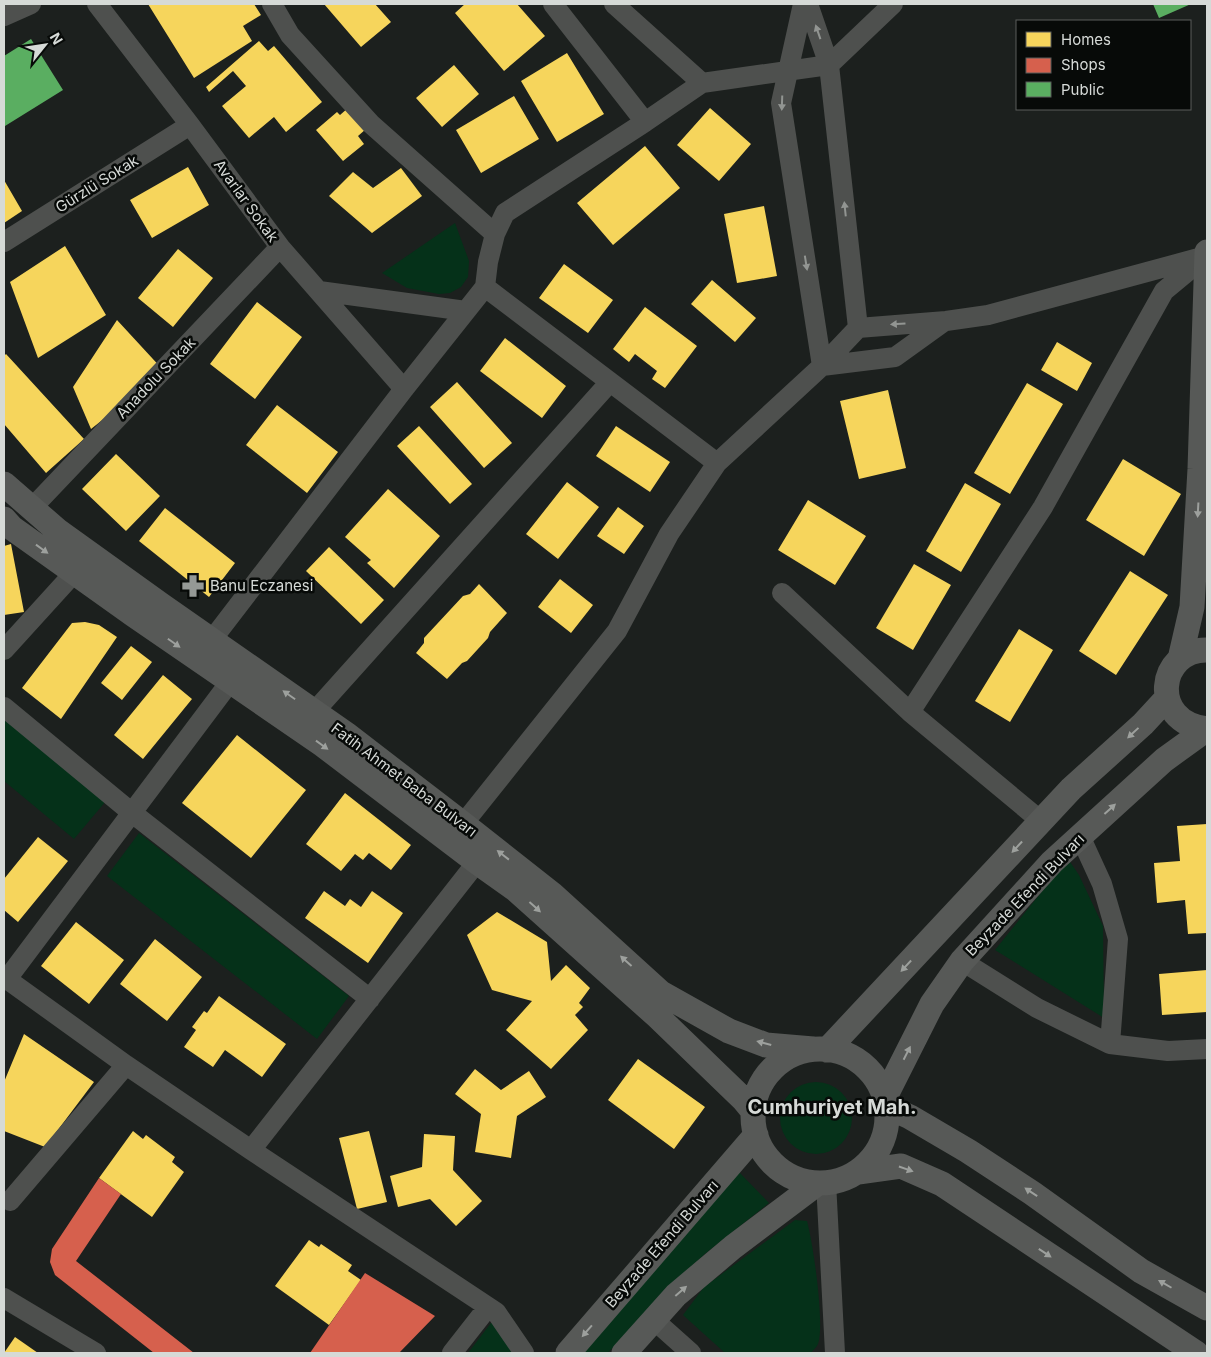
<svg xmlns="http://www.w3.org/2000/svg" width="1211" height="1357" font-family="Inter,sans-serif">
<rect width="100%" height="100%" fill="#1c201e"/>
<path fill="#053119" d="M455,223L469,261L468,277L461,287L450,293L439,294L407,288L382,273Z
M4,717L106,801L74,839L4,781Z
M139,833L349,996L317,1039L107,876Z
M1068,859L1079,875L1103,926L1104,1018L995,950Z
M780 1118a36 36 0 1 1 72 0a36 36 0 1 1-72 0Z
M739,1172L769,1203L706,1253L660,1295L608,1353H582Z
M795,1220L807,1221C813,1243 825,1324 818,1344C817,1347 813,1350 811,1353H725L683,1315L704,1287Z
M494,1319L514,1353H468Z"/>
<path fill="#f6d55c" d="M148,4H254L261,15L243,26L252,41L194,78Z
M324,4H375L391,22L361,47Z
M465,4H517L545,36L504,71L455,13Z
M259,41L268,51L274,46L322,102L286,132L274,117L249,138L222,106L246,86L233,71L209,92L206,87Z
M567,53L604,114L557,142L521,81Z
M454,65L479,94L442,127L416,98Z
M514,96L539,139L481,173L456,130Z
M348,108L366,129L358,136L364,144L343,161L316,130L337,112L340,115Z
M710,108L751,144L719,181L677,145Z
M645,146L680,188L613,245L577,203Z
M188,167L209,205L152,238L130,200Z
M401,168L422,196L372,233L329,196L353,172L373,188Z
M4,180L22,211L4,223Z
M764,206L777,276L737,283L724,214Z
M65,246L106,315L38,358L10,282Z
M178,249L213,278L173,327L138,298Z
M564,264L613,300L588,333L539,298Z
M712,280L756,318L735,342L691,304Z
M257,302L302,337L255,399L210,364Z
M645,307L697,346L665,388L652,379L657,371L635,354L629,362L613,349Z
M117,320L164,371L91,429L73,387Z
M505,338L566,386L542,418L480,371Z
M1057,342L1092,363L1077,391L1041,370Z
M6,354L84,439L46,473L4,424V356Z
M457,382L512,443L484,468L430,407Z
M1027,383L1063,404L1010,494L974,473Z
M888,390L906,468L859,479L840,401Z
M277,405L338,452L307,493L246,445Z
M419,426L472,484L450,504L397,446Z
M616,426L670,462L650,492L596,456Z
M116,454L160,496L126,531L82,489Z
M1123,459L1181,494L1144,556L1086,520Z
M567,482L599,507L558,559L526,534Z
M965,483L1001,504L961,572L926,551Z
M388,489L440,536L394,588L367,563L371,560L345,537Z
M808,500L866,536L835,585L778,550Z
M618,507L644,526L624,554L597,536Z
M165,508L235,563L209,597L139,541Z
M11,544L24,612L4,615V546Z
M329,547L384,600L361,624L306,571Z
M914,564L951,585L913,650L876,628Z
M1130,571L1168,595L1116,675L1079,651Z
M560,579L593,605L571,633L538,607Z
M479,584L507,613L490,632L488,638L467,661L462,663L447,679L416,653L424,643V638L463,596L470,594Z
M85,622L99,625L117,637L61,719L22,688L72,623Z
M1019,629L1053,650L1010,722L975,701Z
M131,646L152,662L122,700L101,683Z
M163,675L192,699L143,759L114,735Z
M237,735L306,790L251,858L182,803Z
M345,793L411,845L391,870L369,853L363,860L355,854L341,871L306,844Z
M1207,824V933L1188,934L1185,900L1157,903L1154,863L1180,861L1177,826Z
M38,837L68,861L18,922L4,910V879Z
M324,891L345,906L350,899L361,907L372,891L403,913L368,963L305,918Z
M497,912L547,942L551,981L566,965L590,988L579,1003L583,1007L575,1015L588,1030L551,1069L506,1030L532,1001L492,990L467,935Z
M76,922L124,960L89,1004L41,966Z
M155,939L202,977L167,1021L120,984Z
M1207,970V1012L1162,1015L1159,974Z
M219,996L286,1044L262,1077L225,1050L213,1067L184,1047L196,1030L192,1027L204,1011L207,1013Z
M24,1034L94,1082L45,1147L4,1131V1082Z
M638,1059L705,1107L674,1149L608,1100Z
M475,1069L501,1090L529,1071L546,1097L517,1116L511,1158L475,1152L481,1114L455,1094Z
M133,1131L143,1139L146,1135L175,1157L172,1162L184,1172L152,1217L99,1178Z
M369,1131L387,1202L357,1209L339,1138Z
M424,1134L455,1136L453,1170L482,1201L456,1226L430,1199L398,1207L390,1176L422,1167Z
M309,1240L319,1247L321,1244L352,1265L348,1271L361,1280L329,1325L275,1286Z
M15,1337L38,1353H4Z"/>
<path fill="#d6604d" d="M99,1178L121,1194L76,1261L194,1353H154L55,1275L50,1262L52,1249Z
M365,1273L435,1316L399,1353H310Z"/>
<path fill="#5aae61" d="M1153,4H1191L1159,18Z
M31,39L63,90L5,126L4,124V56Z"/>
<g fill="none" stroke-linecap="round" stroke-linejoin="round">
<path stroke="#4e504e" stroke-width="20" d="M97,4L190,125L280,247L404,389
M272,4L290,35L371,124L495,234
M553,4L645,122
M614,4L702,83L829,65L893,4
M803,4L781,103L822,366
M808,4L829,65L858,328
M4,16L31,4
M4,242L190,125
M485,287L717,463
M319,291L466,311
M822,366L895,357L945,321
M32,508L280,247
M782,593L910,712L1041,821
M211,641L404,389L485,287L488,262L495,234L505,213L645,122L702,83
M4,650L74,573
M4,707L131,812L370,999
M314,712L610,382
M910,712L1043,507L1164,291L1199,262
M463,824L617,631L669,534L717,463L822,366L858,328L946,321L988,315L1206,256
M1080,836L1102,884L1118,939L1110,1044
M962,961L1037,1008L1110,1044L1168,1051L1207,1049
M4,977L126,1065L251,1150L496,1312L524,1353
M7,979L230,682
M251,1150L477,862
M826,1182L835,1353
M10,1201L126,1065
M4,1298L96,1353
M654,1320L691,1353
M452,1353L488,1307"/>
<path stroke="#575957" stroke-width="25" d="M4,484L58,531L161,605L346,734L463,824L552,894L661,993L729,1031L766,1045L813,1049
M4,519L12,528L134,615L323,745L477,862L515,889L658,1017L744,1100L753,1111
M1207,650C1158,649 1148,722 1207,729
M1180,659L1192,607L1200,469L1207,252
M753 1116a67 67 0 1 1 134 0a67 67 0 1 1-134 0Z
M827,1050L1071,789L1143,724L1167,698
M885,1097L932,1004L962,961L1052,862L1164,760L1207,729
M886,1106L910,1117L968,1151L1032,1193L1141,1271L1207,1308
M858,1172L901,1166L942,1184L1196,1353
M568,1353L756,1135
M624,1353L676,1295L733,1247L818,1183"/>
</g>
<defs><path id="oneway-solid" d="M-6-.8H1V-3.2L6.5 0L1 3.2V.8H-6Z" transform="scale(1.25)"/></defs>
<g fill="#929592">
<use href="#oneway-solid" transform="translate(818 32) rotate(-109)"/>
<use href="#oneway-solid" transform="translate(782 103) rotate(92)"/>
<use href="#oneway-solid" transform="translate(845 209) rotate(-96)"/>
<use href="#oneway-solid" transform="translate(806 263) rotate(81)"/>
<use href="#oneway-solid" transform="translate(898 324) rotate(176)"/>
</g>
<g fill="#9da09d">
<use href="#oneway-solid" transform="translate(1198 510) rotate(93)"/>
<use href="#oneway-solid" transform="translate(42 549) rotate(36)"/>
<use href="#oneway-solid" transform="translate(174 643) rotate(35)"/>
<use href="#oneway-solid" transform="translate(289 695) rotate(-145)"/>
<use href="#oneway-solid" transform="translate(1133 733) rotate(137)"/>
<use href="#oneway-solid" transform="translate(322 745) rotate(36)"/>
<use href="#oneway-solid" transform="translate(1110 809) rotate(-42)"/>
<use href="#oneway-solid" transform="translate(1017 847) rotate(133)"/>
<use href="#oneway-solid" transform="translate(503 855) rotate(-142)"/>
<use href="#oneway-solid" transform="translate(535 907) rotate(42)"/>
<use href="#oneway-solid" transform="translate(626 961) rotate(-138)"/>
<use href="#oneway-solid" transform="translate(906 966) rotate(133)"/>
<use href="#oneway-solid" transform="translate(764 1043) rotate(-165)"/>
<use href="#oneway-solid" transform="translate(907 1053) rotate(-63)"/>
<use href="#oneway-solid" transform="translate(906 1169) rotate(19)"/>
<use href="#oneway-solid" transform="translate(1031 1192) rotate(-146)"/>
<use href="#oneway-solid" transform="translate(1045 1253) rotate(34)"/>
<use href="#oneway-solid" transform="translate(1165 1284) rotate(-150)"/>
<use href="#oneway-solid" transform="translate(681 1291) rotate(-41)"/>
<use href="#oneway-solid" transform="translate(587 1331) rotate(131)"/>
</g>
<defs>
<symbol id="pharmacy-bare" viewBox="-9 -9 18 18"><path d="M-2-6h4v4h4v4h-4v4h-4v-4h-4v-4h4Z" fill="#959996" stroke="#070a08" stroke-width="2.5" paint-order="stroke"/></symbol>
</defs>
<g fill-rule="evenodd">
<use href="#pharmacy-bare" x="177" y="570" width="32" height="32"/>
</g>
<g text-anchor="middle" stroke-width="5" stroke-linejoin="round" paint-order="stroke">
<g font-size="15" fill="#d6dad7" stroke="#070a08">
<text transform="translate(97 184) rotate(-32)" y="5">Gürzlü Sokak</text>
<text transform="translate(246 201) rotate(54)" y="5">Avarlar Sokak</text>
<text transform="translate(156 378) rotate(-46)" y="5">Anadolu Sokak</text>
<text transform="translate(404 780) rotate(37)" y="5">Fatih Ahmet Baba Bulvarı</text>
<text transform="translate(1025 895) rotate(-46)" y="5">Beyzade Efendi Bulvarı</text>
<text transform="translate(662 1244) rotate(-49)" y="5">Beyzade Efendi Bulvarı</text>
</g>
<g font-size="15" fill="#d6dad7" stroke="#070a08" text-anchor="start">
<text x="210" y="591">Banu Eczanesi</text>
</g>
<g font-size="20" font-weight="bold" fill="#d6dad7" stroke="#070a08">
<text x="832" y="1114">Cumhuriyet Mah.</text>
</g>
</g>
<rect width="1211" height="1357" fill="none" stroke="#d6dad7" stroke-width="10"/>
<rect x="1016" y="20" width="175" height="90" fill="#070a08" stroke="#5a5d5b"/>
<rect x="1026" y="32" width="25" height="15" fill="#f6d55c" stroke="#5a5d5b"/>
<text x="1061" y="45" font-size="15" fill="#d6dad7">Homes</text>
<rect x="1026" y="58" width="25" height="15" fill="#d6604d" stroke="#5a5d5b"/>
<text x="1061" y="70" font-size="15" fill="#d6dad7">Shops</text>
<rect x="1026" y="82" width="25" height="15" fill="#5aae61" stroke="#5a5d5b"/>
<text x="1061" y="95" font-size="15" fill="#d6dad7">Public</text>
<g transform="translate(45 45) rotate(60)" stroke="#070a08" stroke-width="4" paint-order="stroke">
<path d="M0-4L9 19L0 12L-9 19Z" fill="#d6dad7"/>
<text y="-8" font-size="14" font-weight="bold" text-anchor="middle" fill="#d6dad7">N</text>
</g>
</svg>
